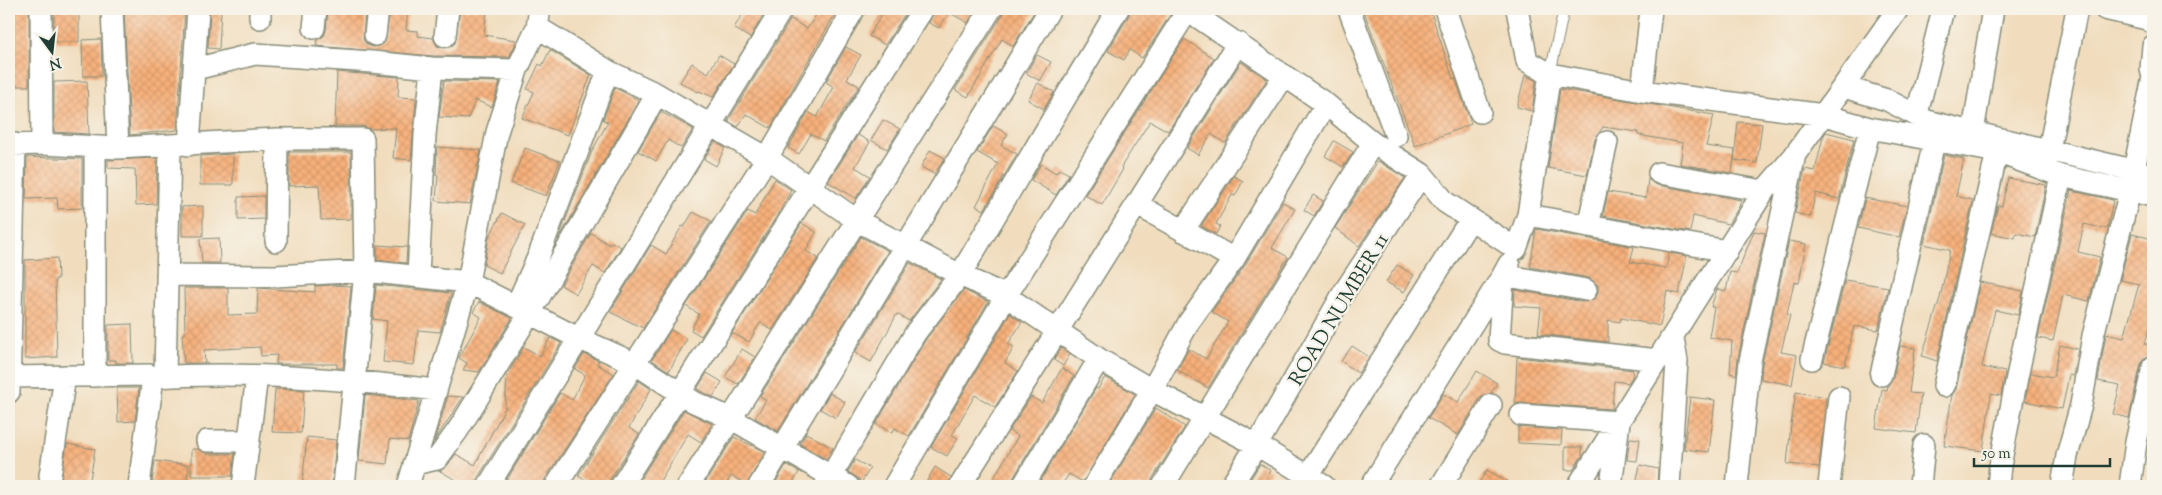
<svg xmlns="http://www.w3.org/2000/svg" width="2162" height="495" font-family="'Sorts Mill Goudy',serif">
<defs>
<pattern id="building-cross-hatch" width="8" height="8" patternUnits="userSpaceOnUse" patternTransform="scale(1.25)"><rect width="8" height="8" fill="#f7b07a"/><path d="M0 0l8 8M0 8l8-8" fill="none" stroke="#d3986a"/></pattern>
</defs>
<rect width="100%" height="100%" fill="#f7f3e8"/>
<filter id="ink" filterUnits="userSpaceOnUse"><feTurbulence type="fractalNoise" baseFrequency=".02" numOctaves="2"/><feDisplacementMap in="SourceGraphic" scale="10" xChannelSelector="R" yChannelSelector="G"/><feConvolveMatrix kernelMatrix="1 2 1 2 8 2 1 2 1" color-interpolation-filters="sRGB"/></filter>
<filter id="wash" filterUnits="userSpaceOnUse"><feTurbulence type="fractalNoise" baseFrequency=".0096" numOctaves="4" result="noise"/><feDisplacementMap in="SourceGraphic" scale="20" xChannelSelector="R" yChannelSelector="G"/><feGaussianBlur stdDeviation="1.12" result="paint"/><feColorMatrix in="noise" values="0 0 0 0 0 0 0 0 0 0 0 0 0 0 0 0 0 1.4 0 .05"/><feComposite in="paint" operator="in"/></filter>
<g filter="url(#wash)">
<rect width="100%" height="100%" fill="#f1ddbe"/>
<g id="blocks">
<path fill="url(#building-cross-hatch)" d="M9,9H29V86H9Z
M54,9H79V42H54Z
M124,9H185L177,130L130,135Z
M210,9H221L219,49L208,48Z
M328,9H365L363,40L367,45L374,47L380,46L385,42L390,9H408L406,30L418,31V36L433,38L437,46L444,48L450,47L455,43L460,9H487L484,35L516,40L515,45L509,57L433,56L316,46L317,40L324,36L326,30Z
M746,9H767L750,38L734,28Z
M820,9H838L770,128L746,114L738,127L728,121L791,19L807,29Z
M885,9H908L885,45L869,36Z
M935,9L948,14L939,28L929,23Z
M943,9H976L968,23Z
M1003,9H1036L1013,46L1002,39L968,97L955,90L1002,16Z
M1130,9H1174L1142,58L1130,50L1124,60L1108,51L1129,15Z
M1363,9H1430L1453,79L1455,78L1471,124L1415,146Z
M101,39L102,76H83L82,40Z
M1184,39L1214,58L1168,131L1150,121L1121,167L1123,169L1102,205L1085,195Z
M846,47L861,55L847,79L859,86L824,141L811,134L799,154L788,148L808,112L817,117L834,87L826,82Z
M550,50L591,75L568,135L522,118L534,92L527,89L539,64L542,66Z
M719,55L734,64L713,97L699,91L698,92L680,82L692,63L708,73Z
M1037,55L1051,62L1040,81L1026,73Z
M1241,62L1267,79L1225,143L1211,134L1198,155L1187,148Z
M337,72L399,77L398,97L416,98L411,160L393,158L396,128L370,129L363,126H335Z
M1525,75L1536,81L1532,111L1517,107Z
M87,81L89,134L54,132V82Z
M444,81L500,82L492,107L475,100L468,119L439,117Z
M1038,83L1054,92L1044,109L1028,100Z
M615,88L639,100L558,240L592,151L608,122L603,120Z
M1560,89L1714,115L1706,146L1735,150L1732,173L1680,164L1683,143L1638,135V132L1603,127L1595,139L1587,175L1548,168Z
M661,112L693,129L681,148L668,140L656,161L638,151Z
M883,120L900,129L887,149L871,140Z
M1738,122L1762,124L1757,163L1734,160Z
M993,126L1008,134L1001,145L1017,154L984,210L976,206L998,164L977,152Z
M1826,132L1854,139L1839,199L1816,193L1810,217L1795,213L1805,169L1815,171L1823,137Z
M858,135L870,142L855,167L870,176L856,198L828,182Z
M1334,141L1353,152L1343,167L1325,156Z
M715,142L725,148L716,166L704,159Z
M437,147L481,150L470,204L436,201L438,175H436Z
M525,148L560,161L546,196L511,183Z
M930,150L945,158L934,174L921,167Z
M289,152H351V219L321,220L319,185L289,186Z
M233,154V185H200V156Z
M1944,155L1964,159L1956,196L1973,200L1937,361L1922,356L1940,298L1950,250L1924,244Z
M27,157L82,159V208L58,209L57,198L26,199Z
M157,158L156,204L136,205L135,169L108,168V160Z
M1378,161L1405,178L1359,246L1335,228Z
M1041,164L1056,173L1059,169L1069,174L1056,195L1031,180Z
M1234,176L1243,181L1235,196L1232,195L1216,224L1220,226L1216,234L1201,226Z
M2008,178L2046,185L2035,237L2016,233L2015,238L1991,233L1998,205L2002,206Z
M775,179L791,190L780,211L701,336L691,330L699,314L686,306L748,211L755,215Z
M1648,179L1657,185L1741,200L1739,207L1728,224L1693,216L1690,232L1603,216L1608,192L1646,198Z
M2071,191L2113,200L2107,229L2084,224L2078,252L2100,257L2089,301L2063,295L2053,341L2038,338Z
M1313,195L1323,201L1314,216L1304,210Z
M264,196V219L238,220V197Z
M1865,198L1907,206L1899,237L1858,228Z
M1283,202L1295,209L1272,248L1288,257L1208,388L1177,370L1189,349L1206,359L1228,322L1212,312L1245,265Z
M203,206V236H182V207Z
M693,212L711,221L643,328L610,312L651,245L666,254L682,226L684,227Z
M502,213L525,225L500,273L484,265L489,237Z
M802,223L816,232L806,251L818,258L772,330L760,323L749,342L732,333Z
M1536,229L1634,247L1630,262L1666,268L1669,253L1687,256L1679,294L1667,291L1660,326L1621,318L1620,322L1608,320V342L1538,334L1541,308L1514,306L1515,290L1584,302L1595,298L1598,292V285L1589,278L1530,267Z
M1754,231L1765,233L1738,358L1736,375L1730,373L1732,341L1709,337L1714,307H1711L1717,289L1726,291L1730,272L1737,273Z
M591,233L610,245L612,242L621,247L605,273L593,266L576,294L561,285Z
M2132,234L2153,239V316L2145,344L2153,345V355L2144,358L2141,364L2129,418L2113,414L2120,385L2098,381L2106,334L2124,338L2139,284L2120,280Z
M861,237L888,251L778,431L755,418L766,400L760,396Z
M219,238L220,263H202L200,239Z
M1789,241L1806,244L1799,283L1794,282L1787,314L1790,315L1781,352L1797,355L1792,385L1761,379L1762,363Z
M377,245L407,247L406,263L377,260Z
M57,258L58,279H55L57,357L25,359V260Z
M910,263L941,279L909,321L897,314L871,362L855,353Z
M1397,265L1414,275L1404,292L1386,282Z
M1845,280L1888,287L1878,330L1854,326L1845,366L1824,362Z
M1980,282L2023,291L2018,315L1995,310L1982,367L2005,372L2001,396L1991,394L1983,451L1944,446L1952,395L1956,389Z
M332,285L351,286L343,368H337V364H276L277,355L261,356L260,347L204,350L205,363H184L182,334H185L184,288H228V315L257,314L258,288L315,292V286Z
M376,285L451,293L440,332L418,330L414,365L383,362L387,321L373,319Z
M964,290L988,302L909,436L895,428L892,433L876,424L926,339Z
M479,302L512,318L479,372L463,370L467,363L459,358L481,317L473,312Z
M1010,314L1022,322L1008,344L1014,347L1005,363L1018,371L995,407L975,395L952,435L958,438L947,456L931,447Z
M132,324L133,363H116V360H108V325Z
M671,330L687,339L669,371L652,360Z
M550,338L561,343L477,479L476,486H467L440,471L447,466L456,454L475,465L505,408L507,375L524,347L540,356Z
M2060,345L2078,349L2073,376L2069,375L2062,409L2025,401L2031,373L2053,377Z
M1352,346L1369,357L1358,373L1341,361Z
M1900,346L1915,348L1909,393L1921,394L1916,433L1876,428L1882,389L1887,390L1888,385L1893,378Z
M1061,348L1070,354L1063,366L1054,360Z
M742,349L755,357L738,384L725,377Z
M584,354L599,361L597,364L614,374L545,479L544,486H503L560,393L572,400L585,375L575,369Z
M1517,357L1633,370L1632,377L1628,383L1614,381L1612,409L1522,403L1515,404Z
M1062,368L1074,376L1012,480L1011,486H989L1018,436L1009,431L1031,397L1042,403Z
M1477,371L1497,383L1491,393L1480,398L1458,435L1428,418L1443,394L1458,402Z
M707,373L722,382L713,397L697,389Z
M1105,377L1135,394L1083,482L1069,474L1061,486H1037L1096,388L1098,389Z
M639,381L651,389L629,428L639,434L610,479L609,486H597L578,476Z
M117,388H139L135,421L118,422Z
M275,389L304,390L301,433L272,432Z
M1796,392L1826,397L1819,467L1787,464L1791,425Z
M830,393L845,402L836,418L820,409Z
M365,395L419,401L408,441L390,439L387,464L359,461Z
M448,396L463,397L434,442L447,399Z
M1690,397L1715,400L1709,452L1684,449Z
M1156,408L1185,427L1152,479L1151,486H1108Z
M684,410L712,424L701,442L688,434L657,486H636Z
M1518,427L1562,430L1561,445L1518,443Z
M806,433L833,448L826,459L800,444Z
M307,437L336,440L332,486H302Z
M734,437L765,452L747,484L731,476L725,486H703Z
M1630,438L1640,439L1637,461L1627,460Z
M67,444L95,449L89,486L60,484Z
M1565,447H1582V456L1573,470H1565Z
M191,449H198L207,454H235L232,476H191Z
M855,460L870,468L860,485L859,479L848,472Z
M155,461L189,465L186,486L152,482Z
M1260,464L1271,471L1262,486H1246Z
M786,465L799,472L791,486H785L776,482Z
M1640,465L1658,469L1657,486L1636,483Z
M935,467L951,477L948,486H924Z
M1487,470L1515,486H1477Z"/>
</g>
</g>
<g filter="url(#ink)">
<use href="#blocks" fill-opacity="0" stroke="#888d79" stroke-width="1"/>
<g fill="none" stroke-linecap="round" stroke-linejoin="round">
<defs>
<path id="lane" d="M1550,74L1564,9"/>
<path id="street" d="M41,9L42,144
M112,9L118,148
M1186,9L1326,104L1373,143L1422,174L1445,202L1516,249L1528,215L1550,74L1642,91L1824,115L1870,128L1997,152L2061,176L2153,196
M1349,9L1396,136
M1445,9L1480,112
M1517,9L1527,61L1550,74
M2105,9L2147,19L2153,23
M260,18V9
M537,27L608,71L657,94L767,158L858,221L960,275L1006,296L1099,359L1152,390L1257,445L1324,486
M314,28L316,9
M375,35L378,9
M445,36L448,9
M195,69L255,54L372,62L432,68L517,70
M1844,87L1887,100L1927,121L1951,127L2153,175
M1642,91L1651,9
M1917,114L1943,9
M1973,132L1993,9
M9,145L42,144L118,148L277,139H363L365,271L344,486
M189,145L198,9
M95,147V376
M2049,150L2077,9
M2134,170L2153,77L2151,69L2153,46
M1659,173L1764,191
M1136,204L1234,259
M1528,215L1727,251
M1588,226L1607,142
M1183,231L1284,76
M276,241L277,139
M1509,264L1503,275L1586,290
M167,275L275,276L365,271L468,282L578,338L634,363L694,402L732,419L848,486
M418,276L425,135L432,68
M1503,278L1499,340L1505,343L1658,360
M516,306L539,255L608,71
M1812,359L1870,128
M1881,375L1934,142
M165,376L170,146
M9,377L149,375L153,377C247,371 342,379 436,390
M1944,386L1997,152
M9,392L15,144
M1521,415L1619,422L1611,486
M207,441H249
M414,464L437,459L458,430L530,313L657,94
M50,476L65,376
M139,486L153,377
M243,486L257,376
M408,486L468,282L497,132L517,70L537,27L540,9
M488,486L782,9
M556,486L767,158L854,9
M621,486L923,9
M688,486L991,9
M759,486L1050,9
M825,486L916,332L960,275L1118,9
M894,486L1006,296L1188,10
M960,486L1238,43
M1023,486L1099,359
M1094,486L1152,390L1189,322L1234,259L1326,104
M1163,486L1373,143
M1231,486L1257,445L1344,292L1422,174
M1302,486L1470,220
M1371,486L1503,275
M1441,486L1491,405
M1578,486L1764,191L1794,156L1898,9
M1669,486L1677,361L1673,338
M1737,486L1750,361L1794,159
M1829,486L1839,397
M1920,486L1924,445
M1998,486L2000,466L2017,377L2061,176
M2062,486L2067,456L2081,405L2093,336L2130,191
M2130,486L2136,442L2153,367"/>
</defs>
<use href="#lane" stroke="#888d79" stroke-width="12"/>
<use href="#street" stroke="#888d79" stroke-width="24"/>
<use href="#lane" stroke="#fff" stroke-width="10"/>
<use href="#street" stroke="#fff" stroke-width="21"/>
</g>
</g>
<g text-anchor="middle" stroke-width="4.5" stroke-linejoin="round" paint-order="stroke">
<g font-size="20" fill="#1f3d34" stroke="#f7f3e8">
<text transform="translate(1338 309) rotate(-59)" y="7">ROAD NUMBER 11</text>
</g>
</g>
<rect width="2162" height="495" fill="none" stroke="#f7f3e8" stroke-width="30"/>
<g transform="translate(52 52) rotate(165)" stroke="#f7f3e8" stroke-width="4" paint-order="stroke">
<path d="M0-4L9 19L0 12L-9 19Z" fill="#1f3d34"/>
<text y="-8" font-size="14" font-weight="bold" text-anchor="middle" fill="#1f3d34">N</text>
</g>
<path d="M1974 458v8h136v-8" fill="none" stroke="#1f3d34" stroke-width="2.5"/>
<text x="1982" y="458" font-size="15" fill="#1f3d34" stroke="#f7f3e8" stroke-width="4" paint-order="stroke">50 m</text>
</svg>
